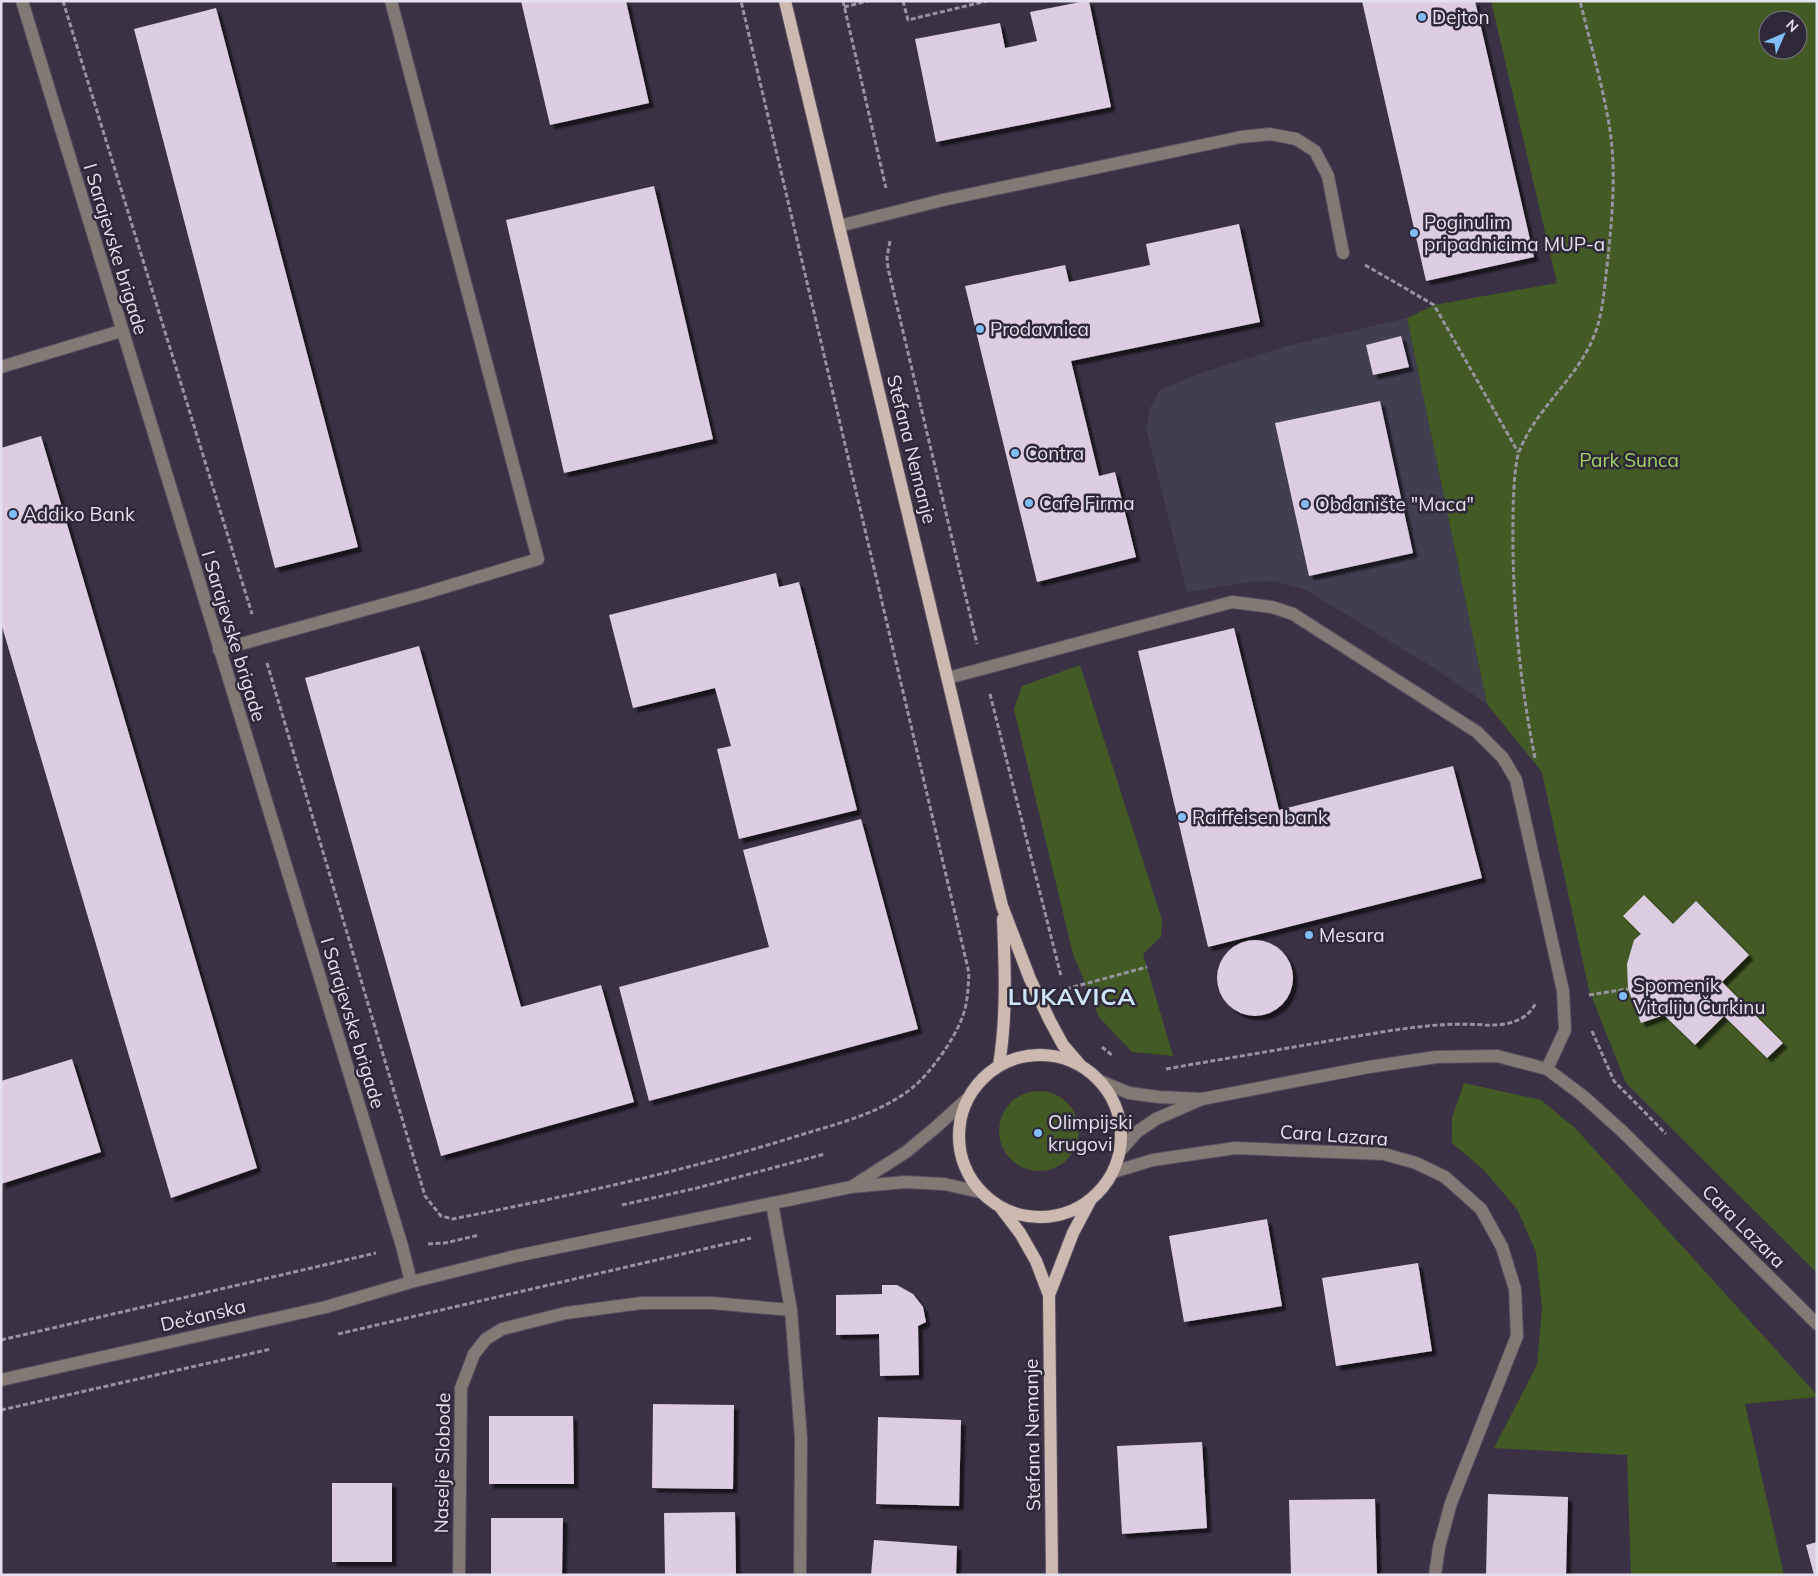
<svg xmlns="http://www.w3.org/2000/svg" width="1818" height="1576" font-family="Mulish,sans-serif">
<defs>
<filter id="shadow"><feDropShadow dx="4.5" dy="4.5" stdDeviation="1" flood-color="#0009"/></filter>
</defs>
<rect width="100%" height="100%" fill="#3a3244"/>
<path fill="#413e50" d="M1407,318L1487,704L1434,668L1304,589L1273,581L1250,582L1187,592L1146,428L1150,408L1160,390L1204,372L1291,345Z"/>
<path fill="#435a24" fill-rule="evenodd" d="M1491,1H1817V1273L1626,1083L1589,990L1542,772L1487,704L1407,318L1434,305L1557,283ZM1768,20H1798V50H1768Z
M1080,665L1162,920L1161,937L1143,954L1173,1056L1132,1052L1099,1017L1073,954L1014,709L1022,686Z
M1464,1083L1541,1100L1575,1128L1817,1395V1397L1745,1404L1784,1575H1631L1627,1455L1494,1448L1537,1365L1542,1308L1536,1252L1517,1209L1484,1170L1452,1143V1118Z
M999 1131a40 40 0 1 1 80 0a40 40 0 1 1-80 0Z"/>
<path fill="#dccde2" filter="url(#shadow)" d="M521,1H626L649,103L550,125Z
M1085,1H1089L1111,107L936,142L915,39L1000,23L1005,48L1037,41L1030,12Z
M1362,1H1475L1534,257L1426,281Z
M216,8L358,547L275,568L134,29Z
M654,186L713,439L564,473L506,220Z
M1239,224L1260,322L1071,361L1099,476L1115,472L1136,557L1037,582L965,286L1065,265L1069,282L1150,265L1146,244Z
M1401,336L1409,367L1373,375L1366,345Z
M1380,401L1413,553L1309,576L1275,423Z
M41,436L257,1168L171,1198L1,623V448Z
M776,573L779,587L799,582L857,810L739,839L717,749L731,746L715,688L633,708L609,615Z
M1234,628L1279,810L1453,766L1482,878L1208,947L1138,651Z
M419,646L521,1007L601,985L634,1102L441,1156L305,678Z
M861,819L918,1029L649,1101L619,987L769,947L743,850Z
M1644,895L1673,924L1696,901L1749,955L1722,982L1783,1043L1767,1058L1724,1016L1695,1045L1664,1015L1641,1023L1628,989L1627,964L1634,940L1641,934L1623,916Z
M1217 978a38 38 0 1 1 76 0a38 38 0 1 1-76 0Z
M72,1059L101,1152L1,1184V1081Z
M1267,1219L1282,1306L1184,1322L1169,1236Z
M1418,1263L1432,1351L1336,1366L1322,1278Z
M882,1285H897L913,1294L923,1307L926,1322L918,1326L919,1375L880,1376L879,1334L836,1335V1295L882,1294Z
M653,1404L734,1405L733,1489L652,1488Z
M489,1416H573L574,1484H489Z
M878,1417L961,1420L959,1506L876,1504Z
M1202,1442L1207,1528L1122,1534L1117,1446Z
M332,1483H392V1562H332Z
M1488,1494L1568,1497L1566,1575H1486Z
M1375,1499L1377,1575H1291L1289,1500Z
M735,1512L736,1575H665L664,1513Z
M491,1518H563L562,1575H491Z
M874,1540L957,1546L956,1575H871Z
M1817,1542V1575H1814L1806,1545Z"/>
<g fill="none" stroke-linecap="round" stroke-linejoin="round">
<defs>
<path id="minor" d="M22,1L402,1246L411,1282
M839,226L943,200L1241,137L1270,134L1296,139L1315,151L1328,176L1343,253
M1,367L121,331
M219,650L422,594L538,559L391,1
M948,678L1232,602L1272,607L1293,614L1477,732L1503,758L1516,780L1563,991L1565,1030L1547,1069
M1100,1081L1129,1093L1159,1097L1200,1099
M1120,1151L1137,1132L1156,1119L1202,1099L1369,1067L1436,1057L1497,1056L1547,1069L1583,1096L1623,1132L1817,1324
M1113,1172L1153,1160L1235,1148L1384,1154L1416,1163L1445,1177L1481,1209L1502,1247L1515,1289L1517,1336L1451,1503L1439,1547L1435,1575
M853,1186L906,1152L935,1128L966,1100
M772,1203L791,1310L801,1438L800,1575
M1,1380L326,1307L411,1282L516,1256L851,1187L905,1182L944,1184L980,1192
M459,1575L461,1388L474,1354L486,1339L502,1329L566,1313L642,1303H712L791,1310"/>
<path id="major" d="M785,1L1002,906L1030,979L1050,1021L1063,1045L1081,1066
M959 1136a81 81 0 1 1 162 0a81 81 0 1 1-162 0Z
M999,1065C1007,1016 1005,968 1003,919
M1001,1208L1020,1233L1036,1261L1049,1295
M1052,1575L1049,1295L1073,1233L1090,1201"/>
</defs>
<use href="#minor" stroke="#554e5f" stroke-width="14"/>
<use href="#major" stroke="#554e5f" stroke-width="14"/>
<path stroke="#9892a0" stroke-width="3" stroke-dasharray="5 2.5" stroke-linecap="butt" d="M63,1L252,614
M843,1L886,188
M903,1L908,20L987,1
M844,7L868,1
M890,241L887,257L888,268L977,644
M1365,265L1434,305L1518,452
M267,663L425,1196L441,1216L453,1219C568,1196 682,1172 794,1137C835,1124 878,1115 912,1088C930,1074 955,1038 962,1018C968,1003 968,988 969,973L741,1
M990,694L1061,976
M1535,758C1519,679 1512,600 1513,519C1513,504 1514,465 1519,452C1536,408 1577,379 1594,336C1603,314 1604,290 1607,266C1612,220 1617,170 1609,124C1602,83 1590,42 1580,1
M1066,989L1147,967
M1589,995L1628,989
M1592,1031L1614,1081L1666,1134
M1102,1047L1113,1056
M1166,1069C1222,1059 1278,1050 1334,1040C1384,1032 1434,1021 1485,1025C1504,1026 1528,1022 1536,1002
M622,1205L697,1188L825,1154
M428,1244L445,1243L479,1235
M338,1334L751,1238
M1,1340L376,1253
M1,1410L271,1349"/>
<use href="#minor" stroke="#827874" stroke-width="12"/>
<use href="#major" stroke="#ceb9b0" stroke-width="12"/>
</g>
<g fill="#80bdfa" stroke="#2f2839" stroke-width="2">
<circle cx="1422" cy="17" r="5"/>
<circle cx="1414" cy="233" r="5"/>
<circle cx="980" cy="329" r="5"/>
<circle cx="1015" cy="453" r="5"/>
<circle cx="1029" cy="503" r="5"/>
<circle cx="1305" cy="504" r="5"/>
<circle cx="13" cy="514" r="5"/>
<circle cx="1182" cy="817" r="5"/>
<circle cx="1309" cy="935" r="5"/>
<circle cx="1623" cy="996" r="5"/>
<circle cx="1038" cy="1133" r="5"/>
</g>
<g text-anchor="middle" stroke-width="5" stroke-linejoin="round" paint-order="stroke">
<g font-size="19" fill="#e5e1ec" stroke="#2f2839" text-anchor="start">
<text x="1432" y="24">Dejton</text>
<text x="1424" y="229">Poginulim<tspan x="1424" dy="22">pripadnicima MUP-a</tspan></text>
<text x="990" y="336">Prodavnica</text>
<text x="1025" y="460">Contra</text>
<text x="1039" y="510">Cafe Firma</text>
<text x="1315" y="511">Obdanište "Maca"</text>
<text x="23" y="521">Addiko Bank</text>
<text x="1192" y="824">Raiffeisen bank</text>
<text x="1319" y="942">Mesara</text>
<text x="1633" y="992">Spomenik<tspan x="1633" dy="22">Vitaliju Čurkinu</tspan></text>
<text x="1048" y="1129">Olimpijski<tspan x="1048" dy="22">krugovi</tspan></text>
</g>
<g font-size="19" fill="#e5e1ec" stroke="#2f2839">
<text transform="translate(116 249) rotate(73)" y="7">I Sarajevske brigade</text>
<text transform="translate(912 449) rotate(76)" y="7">Stefana Nemanje</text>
<text transform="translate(234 636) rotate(73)" y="7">I Sarajevske brigade</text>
<text transform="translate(353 1023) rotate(73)" y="7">I Sarajevske brigade</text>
<text transform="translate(1334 1135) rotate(4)" y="7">Cara Lazara</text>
<text transform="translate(1744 1226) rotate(45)" y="7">Cara Lazara</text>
<text transform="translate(203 1315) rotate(-13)" y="7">Dečanska</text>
<text transform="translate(1032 1435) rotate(-91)" y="7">Stefana Nemanje</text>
<text transform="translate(442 1463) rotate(-89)" y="7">Naselje Slobode</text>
</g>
<g font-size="19" fill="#a2d260" stroke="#2f2839">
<text x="1629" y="467">Park Sunca</text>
</g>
<g font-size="24" font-weight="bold" letter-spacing="1" fill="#cde4fb" stroke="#2f2839">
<text x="1072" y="1005">LUKAVICA</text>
</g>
</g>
<rect width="1818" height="1576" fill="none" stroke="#e5e1ec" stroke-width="5"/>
<g transform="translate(1783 35) rotate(45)"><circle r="24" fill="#2f2839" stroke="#787281"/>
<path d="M0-4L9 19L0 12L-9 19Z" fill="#80bdfa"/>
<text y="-8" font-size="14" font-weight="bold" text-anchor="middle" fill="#e5e1ec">N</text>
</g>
</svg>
